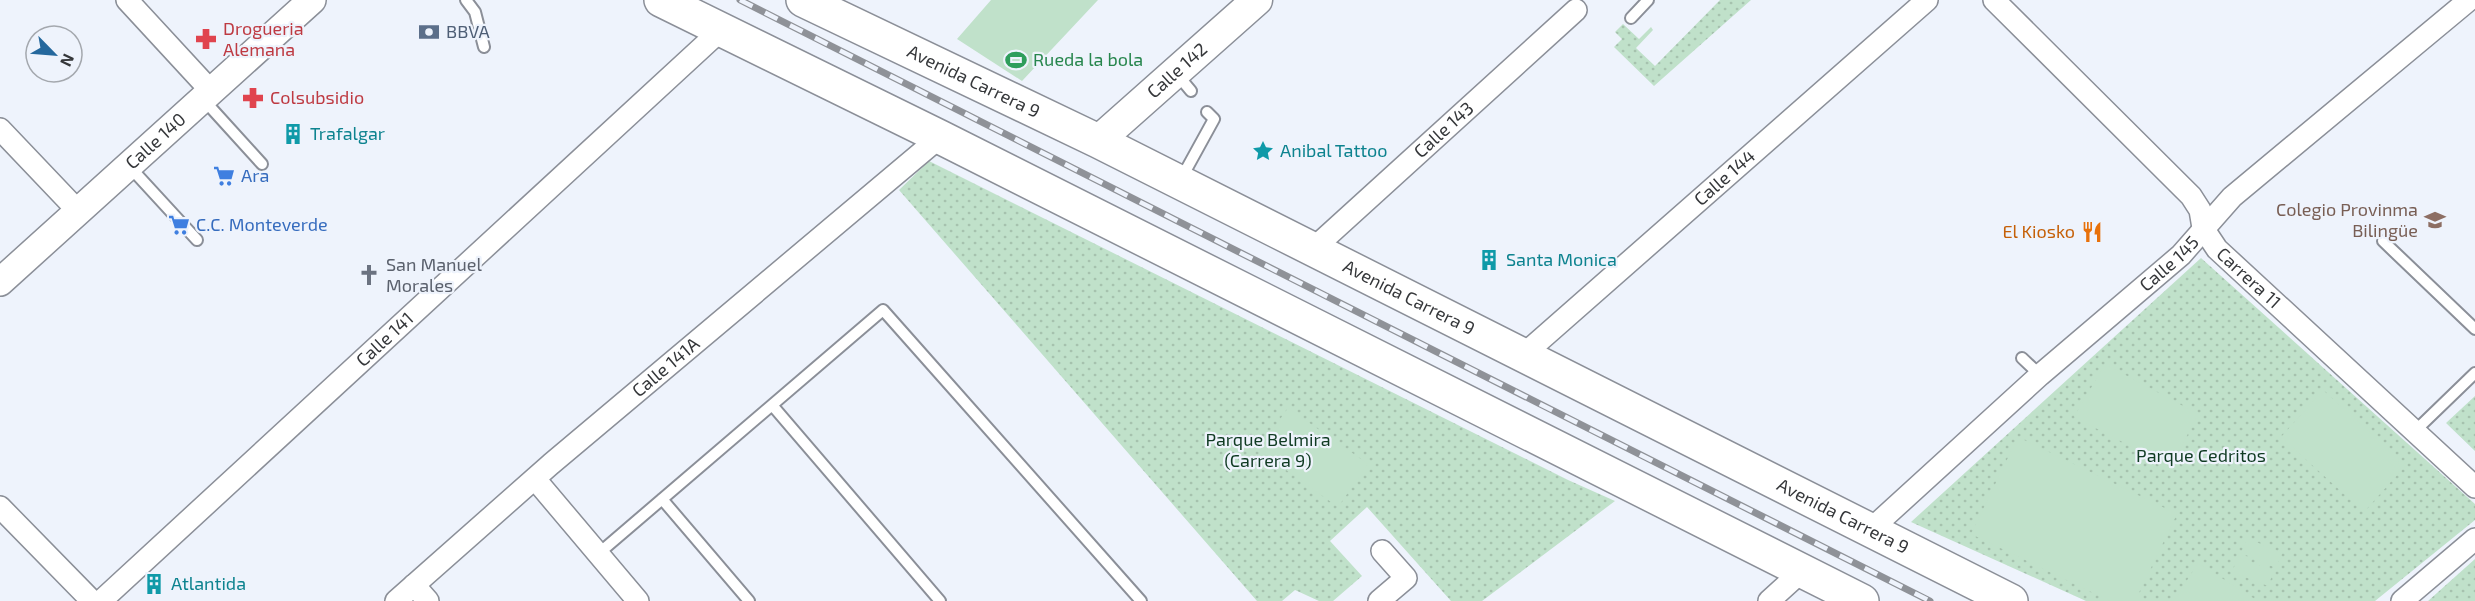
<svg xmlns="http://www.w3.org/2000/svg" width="2475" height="601" font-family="'Exo 2',sans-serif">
<defs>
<pattern id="park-dots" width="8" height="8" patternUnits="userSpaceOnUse" patternTransform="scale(1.5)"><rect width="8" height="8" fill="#c0e1ca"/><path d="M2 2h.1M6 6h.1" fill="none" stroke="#a6c2ae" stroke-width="1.8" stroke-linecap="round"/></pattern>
</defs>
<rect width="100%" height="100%" fill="#eef3fc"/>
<path fill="url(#park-dots)" d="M1720,0H1751L1654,86L1614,47L1622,39L1615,32L1623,24L1639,39L1651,27L1653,30L1636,48L1655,66Z
M929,161L1568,480L1615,501L1482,601H1451L1367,507L1330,541L1362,576L1333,601H1319L1295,590L1282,601H1257L899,190Z
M2201,258L2475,504V520L2375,601H2086L1911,522Z
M2475,396V451L2446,423Z
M2475,559V601H2428Z"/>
<path fill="#c0e1ca" d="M991,0H1098L1022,81L957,39Z
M2105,364L2198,414L2171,467L2074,417Z
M2323,390L2406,465L2364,512L2281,437Z
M1288,408L1368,464L1338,507L1258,450Z
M2018,437L2177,514L2135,601H2110L1971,534Z
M2247,538L2282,553L2276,568L2241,553Z
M2238,557L2274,571L2268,586L2232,572Z
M2198,563L2258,601H2174Z"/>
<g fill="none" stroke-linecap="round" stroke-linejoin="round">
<defs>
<path id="service" d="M466,0L475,12L484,47
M1631,18L1648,0
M1176,73L1191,91
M203,99L262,164
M129,166L197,240
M1181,179L1214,119L1207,112
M2383,241L2475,329
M2022,358L2040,375
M772,405L940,601
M2414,432L2475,373
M662,499L749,601
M598,554L883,310L1141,601"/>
<g id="minor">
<path d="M127,0L211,91"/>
<path id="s1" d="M1994,0L2191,196L2200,210L2203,228L2217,249L2475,487"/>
<path d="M0,129L79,212"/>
<path id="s2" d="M1313,249L1576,10"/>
<path id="s3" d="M1522,356L1927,0"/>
<path d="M535,479L638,601"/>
<path d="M0,507L92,601"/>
<path id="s4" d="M1869,531L2040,375L2181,255L2232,197L2469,0"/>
<path d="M414,585L428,601"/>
<path id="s5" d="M101,601L721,30"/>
<path id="s6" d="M396,601L551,464L940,137"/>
<path d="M1379,601L1406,578L1382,551"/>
<path d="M1769,601L1802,571"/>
<path d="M2402,601L2475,539"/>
</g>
<g id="tertiary">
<path id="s7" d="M0,282L312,0"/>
</g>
<g id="secondary">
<path id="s8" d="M1098,141L1257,0"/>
</g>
<g id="primary">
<path d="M661,0L940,137L1862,601"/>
<path id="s9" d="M803,0L1098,141L2011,601"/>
</g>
</defs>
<use href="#service" stroke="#8b8f98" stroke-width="14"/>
<use href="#minor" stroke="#8b8f98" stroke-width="24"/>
<use href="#tertiary" stroke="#8b8f98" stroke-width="30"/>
<use href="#secondary" stroke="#8b8f98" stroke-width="33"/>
<use href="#primary" stroke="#8b8f98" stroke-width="36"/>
<use href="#service" stroke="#fff" stroke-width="10"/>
<use href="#minor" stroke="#fff" stroke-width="21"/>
<use href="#tertiary" stroke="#fff" stroke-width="27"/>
<use href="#secondary" stroke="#fff" stroke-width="30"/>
<use href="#primary" stroke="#fff" stroke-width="33"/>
<defs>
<path id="rail" d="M740,0L1930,601"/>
</defs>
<use href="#rail" stroke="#8f9298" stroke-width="7"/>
<use href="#rail" stroke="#eef3fc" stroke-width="4.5" stroke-dasharray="14" stroke-linecap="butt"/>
</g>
<defs>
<symbol id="bank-bare" viewBox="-9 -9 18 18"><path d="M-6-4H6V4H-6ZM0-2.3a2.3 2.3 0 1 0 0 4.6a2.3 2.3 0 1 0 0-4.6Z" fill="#5c6f8a" stroke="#eef3fc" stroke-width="2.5" paint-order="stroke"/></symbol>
<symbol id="pharmacy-bare" viewBox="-9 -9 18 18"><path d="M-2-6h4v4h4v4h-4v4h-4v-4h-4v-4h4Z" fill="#e0444e" stroke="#eef3fc" stroke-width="2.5" paint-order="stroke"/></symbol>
<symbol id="stadium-bare" viewBox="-9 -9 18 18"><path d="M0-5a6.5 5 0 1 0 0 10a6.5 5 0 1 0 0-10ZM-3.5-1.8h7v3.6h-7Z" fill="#2e9e5b" stroke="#eef3fc" stroke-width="2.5" paint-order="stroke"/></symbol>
<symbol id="building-bare" viewBox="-9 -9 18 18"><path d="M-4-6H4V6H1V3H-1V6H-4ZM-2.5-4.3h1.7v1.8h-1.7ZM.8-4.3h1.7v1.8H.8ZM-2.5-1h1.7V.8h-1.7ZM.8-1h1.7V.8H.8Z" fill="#0f9aa8" stroke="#eef3fc" stroke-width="2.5" paint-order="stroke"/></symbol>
<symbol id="sight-bare" viewBox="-9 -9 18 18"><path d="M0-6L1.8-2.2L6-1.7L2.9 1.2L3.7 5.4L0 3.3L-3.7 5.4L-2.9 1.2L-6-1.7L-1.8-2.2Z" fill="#0f9aa8" stroke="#eef3fc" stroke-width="2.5" paint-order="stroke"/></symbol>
<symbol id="supermarket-bare" viewBox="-9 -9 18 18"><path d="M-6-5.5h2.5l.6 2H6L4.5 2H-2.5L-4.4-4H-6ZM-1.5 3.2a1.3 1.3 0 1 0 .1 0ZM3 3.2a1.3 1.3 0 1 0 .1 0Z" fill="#3f7fe0" stroke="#eef3fc" stroke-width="2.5" paint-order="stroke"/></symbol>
<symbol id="school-bare" viewBox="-9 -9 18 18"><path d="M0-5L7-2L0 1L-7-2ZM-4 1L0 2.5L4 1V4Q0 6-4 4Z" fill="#8d6e63" stroke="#eef3fc" stroke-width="2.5" paint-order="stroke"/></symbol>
<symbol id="restaurant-bare" viewBox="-9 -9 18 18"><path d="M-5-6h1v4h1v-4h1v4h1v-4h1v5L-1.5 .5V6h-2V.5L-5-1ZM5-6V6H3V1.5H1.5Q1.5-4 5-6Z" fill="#e8710a" stroke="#eef3fc" stroke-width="2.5" paint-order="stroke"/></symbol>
<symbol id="church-bare" viewBox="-9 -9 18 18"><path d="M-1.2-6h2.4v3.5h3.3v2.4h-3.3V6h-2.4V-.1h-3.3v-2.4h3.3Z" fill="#6b7280" stroke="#eef3fc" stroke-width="2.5" paint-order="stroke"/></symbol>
</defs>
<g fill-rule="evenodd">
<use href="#bank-bare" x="414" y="17" width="30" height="30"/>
<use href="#pharmacy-bare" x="191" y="24" width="30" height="30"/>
<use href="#stadium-bare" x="1001" y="45" width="30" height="30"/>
<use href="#pharmacy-bare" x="238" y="83" width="30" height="30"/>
<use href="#building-bare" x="278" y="119" width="30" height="30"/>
<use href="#sight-bare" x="1248" y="136" width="30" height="30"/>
<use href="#supermarket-bare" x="209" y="161" width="30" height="30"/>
<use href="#school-bare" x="2420" y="205" width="30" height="30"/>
<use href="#supermarket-bare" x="164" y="210" width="30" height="30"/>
<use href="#restaurant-bare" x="2077" y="217" width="30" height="30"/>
<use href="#building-bare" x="1474" y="245" width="30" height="30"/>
<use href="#church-bare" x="354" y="260" width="30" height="30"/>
<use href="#building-bare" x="139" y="569" width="30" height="30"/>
</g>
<g text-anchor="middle" stroke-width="4.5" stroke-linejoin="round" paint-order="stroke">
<g font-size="18" fill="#be3a42" stroke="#eef3fc" text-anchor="start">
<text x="223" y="35">Drogueria<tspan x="223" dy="21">Alemana</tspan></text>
<text x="270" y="104">Colsubsidio</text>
</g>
<g font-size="18" fill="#4e5e75" stroke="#eef3fc" text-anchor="start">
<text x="446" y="38">BBVA</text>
</g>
<g font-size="18" fill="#27864d" stroke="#eef3fc" text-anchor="start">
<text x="1033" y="66">Rueda la bola</text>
</g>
<g font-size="18" fill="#35373a" stroke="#eef3fc">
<text dy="6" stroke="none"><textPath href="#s8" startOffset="106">Calle 142</textPath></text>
<text dy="6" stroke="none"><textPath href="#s9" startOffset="189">Avenida Carrera 9</textPath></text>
<text dy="6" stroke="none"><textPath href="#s2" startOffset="177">Calle 143</textPath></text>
<text dy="6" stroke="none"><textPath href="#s7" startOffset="210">Calle 140</textPath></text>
<text dy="6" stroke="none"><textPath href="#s3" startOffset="270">Calle 144</textPath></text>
<text dy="6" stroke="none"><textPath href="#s4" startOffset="402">Calle 145</textPath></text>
<text dy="6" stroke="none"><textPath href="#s1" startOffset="381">Carrera 11</textPath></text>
<text dy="6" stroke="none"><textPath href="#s9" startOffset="675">Avenida Carrera 9</textPath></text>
<text dy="6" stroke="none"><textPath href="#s5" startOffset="386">Calle 141</textPath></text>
<text dy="6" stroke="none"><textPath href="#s6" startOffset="357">Calle 141A</textPath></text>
<text dy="6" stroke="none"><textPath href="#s9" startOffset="1161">Avenida Carrera 9</textPath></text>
</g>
<g font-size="18" fill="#0d838f" stroke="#eef3fc" text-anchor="start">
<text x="310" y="140">Trafalgar</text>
<text x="1280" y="157">Anibal Tattoo</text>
<text x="1506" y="266">Santa Monica</text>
<text x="171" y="590">Atlantida</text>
</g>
<g font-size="18" fill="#366cbe" stroke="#eef3fc" text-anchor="start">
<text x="241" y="182">Ara</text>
<text x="196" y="231">C.C. Monteverde</text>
</g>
<g font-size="18" fill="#785e54" stroke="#eef3fc" text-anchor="end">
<text x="2418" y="216">Colegio Provinma<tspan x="2418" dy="21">Bilingüe</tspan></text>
</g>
<g font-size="18" fill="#c56008" stroke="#eef3fc" text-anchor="end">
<text x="2075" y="238">El Kiosko</text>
</g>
<g font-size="18" fill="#5b616d" stroke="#eef3fc" text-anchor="start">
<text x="386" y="271">San Manuel<tspan x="386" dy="21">Morales</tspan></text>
</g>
<g font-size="18" fill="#103b23" stroke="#eef3fc">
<text x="1268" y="446">Parque Belmira<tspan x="1268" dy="21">(Carrera 9)</tspan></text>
<text x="2201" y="462">Parque Cedritos</text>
</g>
</g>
<g transform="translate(54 54) rotate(115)"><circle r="28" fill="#eef3fc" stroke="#a4a8ae" stroke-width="1.5"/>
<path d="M0-4.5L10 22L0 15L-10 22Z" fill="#25689d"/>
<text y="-9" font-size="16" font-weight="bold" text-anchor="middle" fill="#35373a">N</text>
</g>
</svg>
